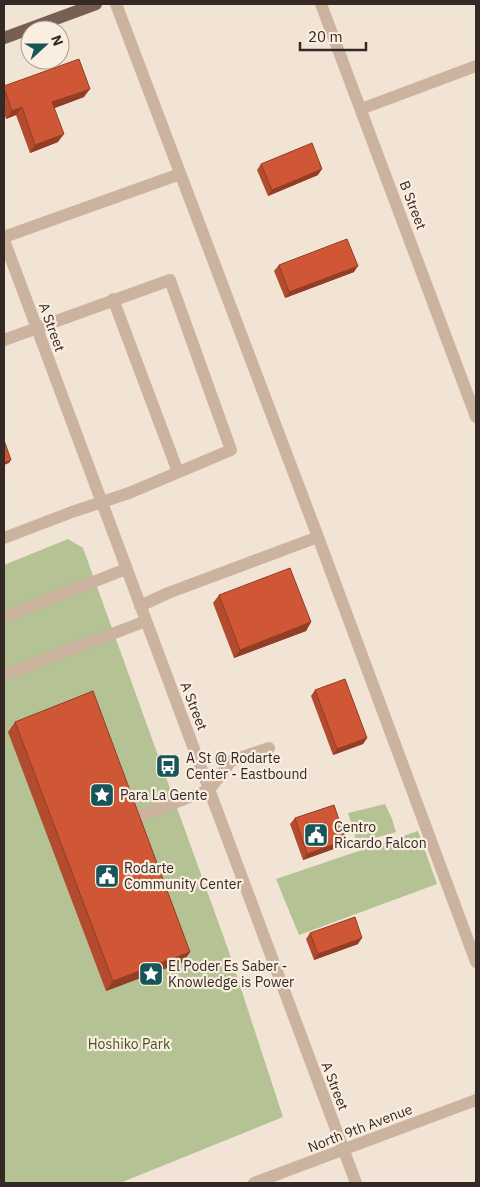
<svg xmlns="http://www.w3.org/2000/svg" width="480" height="1187" font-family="'IBM Plex Sans',sans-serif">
<rect width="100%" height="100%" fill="#f2e4d4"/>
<path fill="#b4c294" d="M68,539L83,548L228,949L283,1117L120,1183H4V565Z
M385,804L392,819L396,832L357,843L348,813Z
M418,831L437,884L299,935L276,879Z"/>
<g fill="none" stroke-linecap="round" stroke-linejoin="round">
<path stroke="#cbb3a0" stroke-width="12" d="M116,4L318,537L168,593L140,606
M321,4L476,417
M361,109L476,66
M4,237L180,174
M4,240L356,1183
M113,299L178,472
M4,340L170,280L231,450L129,493L72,512L4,538
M318,537L476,962
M4,617L126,569
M4,675L146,621
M139,816L209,790L231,761L269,748
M254,1183L476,1100"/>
<path stroke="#775f53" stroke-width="12" d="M4,38L96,4"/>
</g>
<path fill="#b34b2e" d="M4,86L84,97L54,108L58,142L30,153L16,115L6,119L4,112Z
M261,164L318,175L268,196L257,170Z
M279,265L354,272L285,298L274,271Z
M219,595L311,622L306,631L234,658L213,603Z
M315,690L367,738L363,744L333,755L311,696Z
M15,722L190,952L183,962L106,991L8,732Z
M295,818L346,840L342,846L303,860L290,824Z
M310,933L358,944L314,960L306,939Z"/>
<path fill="#923d25" d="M90,89L84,97L47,111L52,102Z
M22,107L16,115L6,119L12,111Z
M64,134L58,142L30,153L35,145Z
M322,169L318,175L268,196L272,190Z
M358,266L354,272L285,298L289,292Z
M11,460L9,463L4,465V463Z
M311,622L306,631L234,658L240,650Z
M367,738L363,744L333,755L337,749Z
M346,840L342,846L303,860L307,854Z
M362,938L358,944L314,960L318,954Z
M190,952L183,962L106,991L113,981Z"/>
<path fill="#d05735" stroke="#923d25" d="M79,59L90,89L52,102L64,134L35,145L22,107L12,111L4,88V86Z
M312,143L322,169L272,190L261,164Z
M347,239L358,266L289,292L279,265Z
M4,440L11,460L4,463Z
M290,568L311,622L240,650L219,595Z
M345,679L367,738L337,749L315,690Z
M93,691L190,952L113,981L15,722Z
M334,805L346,840L307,854L295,818Z
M355,917L362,938L318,954L310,933Z"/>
<defs>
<symbol id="bus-square" viewBox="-11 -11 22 22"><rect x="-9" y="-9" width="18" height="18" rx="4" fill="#175558" stroke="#faeee1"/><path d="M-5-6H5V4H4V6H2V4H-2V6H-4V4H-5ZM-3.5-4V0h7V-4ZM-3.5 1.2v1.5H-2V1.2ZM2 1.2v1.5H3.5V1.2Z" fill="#fff"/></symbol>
<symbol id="sight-square" viewBox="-11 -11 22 22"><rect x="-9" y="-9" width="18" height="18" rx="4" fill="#175558" stroke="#faeee1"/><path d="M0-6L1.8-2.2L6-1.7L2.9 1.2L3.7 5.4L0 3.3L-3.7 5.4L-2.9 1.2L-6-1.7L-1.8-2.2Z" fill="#fff"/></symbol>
<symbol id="civic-square" viewBox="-11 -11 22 22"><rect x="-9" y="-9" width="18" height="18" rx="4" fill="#175558" stroke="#faeee1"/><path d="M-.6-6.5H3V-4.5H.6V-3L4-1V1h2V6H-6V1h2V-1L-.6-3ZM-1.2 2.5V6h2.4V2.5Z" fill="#fff"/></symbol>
</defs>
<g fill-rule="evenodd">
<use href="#bus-square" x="154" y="752" width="28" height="28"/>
<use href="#sight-square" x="88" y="781" width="28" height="28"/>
<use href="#civic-square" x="302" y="821" width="28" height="28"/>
<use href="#civic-square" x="93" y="862" width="28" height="28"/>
<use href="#sight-square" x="137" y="960" width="28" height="28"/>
</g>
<g text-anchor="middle" stroke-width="4.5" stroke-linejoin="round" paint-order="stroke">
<g font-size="14" fill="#342924" stroke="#faeee1">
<text transform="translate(413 205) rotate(69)" y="5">B Street</text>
<text transform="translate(52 327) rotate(70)" y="5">A Street</text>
<text transform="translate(194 706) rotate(69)" y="5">A Street</text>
<text transform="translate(335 1086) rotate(69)" y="5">A Street</text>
<text transform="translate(360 1128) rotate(-21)" y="5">North 9th Avenue</text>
</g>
<g font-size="14" fill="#342924" stroke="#faeee1" text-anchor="start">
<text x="186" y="763">A St @ Rodarte<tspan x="186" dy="16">Center - Eastbound</tspan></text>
<text x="120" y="800">Para La Gente</text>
<text x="334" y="832">Centro<tspan x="334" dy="16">Ricardo Falcon</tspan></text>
<text x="124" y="873">Rodarte<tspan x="124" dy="16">Community Center</tspan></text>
<text x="168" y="971">El Poder Es Saber -<tspan x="168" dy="16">Knowledge is Power</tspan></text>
</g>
<g font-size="14" fill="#445426" stroke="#faeee1">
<text x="129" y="1049">Hoshiko Park</text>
</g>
</g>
<rect width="480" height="1187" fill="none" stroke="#342924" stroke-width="10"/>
<g transform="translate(45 45) rotate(69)"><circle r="24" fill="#faeee1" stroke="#ab9f95"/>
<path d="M0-4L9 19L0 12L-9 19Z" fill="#175558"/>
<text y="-8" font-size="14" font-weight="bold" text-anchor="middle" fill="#342924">N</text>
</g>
<path d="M300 42v8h66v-8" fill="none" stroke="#342924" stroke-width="2.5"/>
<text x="308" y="42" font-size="15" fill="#342924" stroke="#faeee1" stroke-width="4" paint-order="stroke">20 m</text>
</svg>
